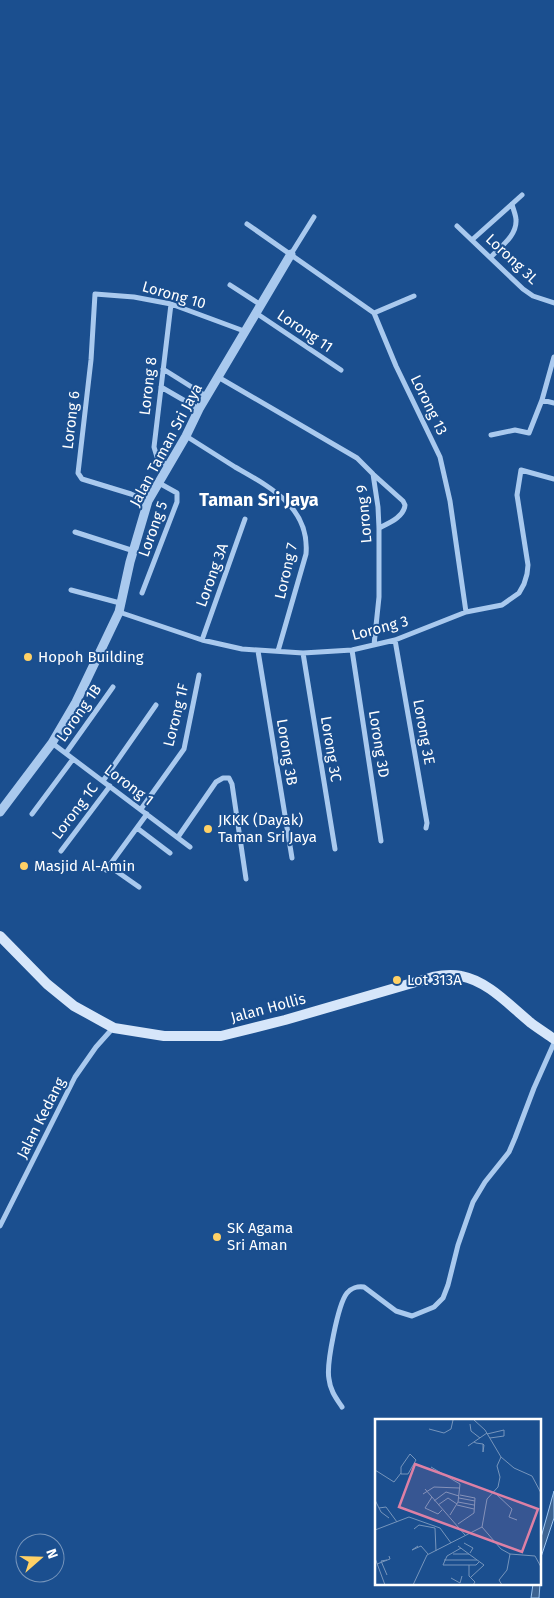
<svg xmlns="http://www.w3.org/2000/svg" width="554" height="1598" font-family="'Fira Sans',sans-serif">
<rect width="100%" height="100%" fill="#1b4f8f"/>
<path fill="#3c6290" stroke="#9cc4f0" d="M554,1491V1518L541,1557L540,1579V1541Z
M533,1584H540L539,1598H531Z"/>
<g fill="none" stroke-linecap="round" stroke-linejoin="round">
<path stroke="#a9c9ee" stroke-width="5" d="M247,224L374,313L396,366L440,457L450,501L466,612
M457,226L523,289L533,296L554,303
M473,239L522,195
M291,254L314,217
M491,257C500,247 517,236 516,220C516,215 513,209 512,204
M230,285L261,305
M256,313L341,370
M374,313L414,296
M163,369L206,396
M218,377L357,458L373,474L378,507L379,528V597L374,645
M161,387L199,409
M542,400L554,403
M491,435L515,430L529,433L542,400L554,357
M186,436C202,446 219,457 235,467C270,487 310,507 306,554L278,651
M168,466L157,457L154,447L171,304
M374,475L403,501L405,505C404,517 389,523 379,528
M148,501L131,494L82,479L78,473L91,360L95,294L134,297L171,304L244,331
M75,532L134,551
M71,590L120,603
M142,593L177,502V493L159,483
M119,612L202,640L242,649L303,653L352,650L395,640L466,612L502,605L519,593L524,584L527,574L528,565L517,495L521,470L554,479
M202,640L245,519
M395,640L427,823L426,828
M352,650L381,841
M258,651L292,858
M303,653L335,849
M52,743L190,847
M66,753L113,687
M103,781L156,705
M141,809L184,749L199,675
M32,814L73,759
M137,828L170,853
M178,837L216,782L223,778H229L232,784L246,879
M61,851L110,786
M109,866L139,887
M106,870L147,814
M0,1226L75,1077L96,1047L113,1028
M342,1407C336,1398 330,1390 329,1379C326,1365 338,1304 347,1293C351,1288 358,1286 364,1287L396,1311L412,1316L434,1307L443,1298L448,1285L458,1245L473,1202L485,1182L509,1152L515,1138L534,1088L554,1043"/>
<path stroke="#a9c9ee" stroke-width="9" d="M0,812L52,743L76,702L119,612L130,562L148,501L186,436L199,409L291,254"/>
<path stroke="#d6e6fa" stroke-width="10" d="M0,936L47,984L74,1006L114,1028L164,1036H221L285,1020L433,977C442,975 452,974 461,976C488,981 510,1006 531,1023C539,1029 547,1034 554,1039"/>
</g>
<g fill="#ffd166" stroke="#1b4f8f" stroke-width="2">
<circle cx="28" cy="657" r="5"/>
<circle cx="208" cy="829" r="5"/>
<circle cx="24" cy="866" r="5"/>
<circle cx="397" cy="980" r="5"/>
<circle cx="217" cy="1237" r="5"/>
</g>
<g text-anchor="middle" stroke-width="4" stroke-linejoin="round" paint-order="stroke">
<g font-size="15" fill="#fff" stroke="#1b4f8f">
<text transform="translate(512 259) rotate(43)" y="5">Lorong 3L</text>
<text transform="translate(174 295) rotate(16)" y="5">Lorong 10</text>
<text transform="translate(305 331) rotate(34)" y="5">Lorong 11</text>
<text transform="translate(148 386) rotate(-83)" y="5">Lorong 8</text>
<text transform="translate(429 405) rotate(64)" y="5">Lorong 13</text>
<text transform="translate(71 420) rotate(-83)" y="5">Lorong 6</text>
<text transform="translate(166 445) rotate(-62)" y="5">Jalan Taman Sri Jaya</text>
<text transform="translate(364 514) rotate(-95)" y="5">Lorong 9</text>
<text transform="translate(153 529) rotate(-70)" y="5">Lorong 5</text>
<text transform="translate(286 571) rotate(-77)" y="5">Lorong 7</text>
<text transform="translate(212 575) rotate(-70)" y="5">Lorong 3A</text>
<text transform="translate(380 628) rotate(-15)" y="5">Lorong 3</text>
<text transform="translate(79 713) rotate(-55)" y="5">Lorong 1B</text>
<text transform="translate(176 715) rotate(-76)" y="5">Lorong 1F</text>
<text transform="translate(424 732) rotate(80)" y="5">Lorong 3E</text>
<text transform="translate(379 744) rotate(81)" y="5">Lorong 3D</text>
<text transform="translate(331 749) rotate(81)" y="5">Lorong 3C</text>
<text transform="translate(287 752) rotate(81)" y="5">Lorong 3B</text>
<text transform="translate(129 785) rotate(37)" y="5">Lorong 1</text>
<text transform="translate(75 811) rotate(-53)" y="5">Lorong 1C</text>
<text transform="translate(268 1008) rotate(-15)" y="5">Jalan Hollis</text>
<text transform="translate(41 1118) rotate(-63)" y="5">Jalan Kedang</text>
</g>
<g font-size="15" fill="#fff" stroke="#1b4f8f" text-anchor="start">
<text x="38" y="662">Hopoh Building</text>
<text x="218" y="825">JKKK (Dayak)<tspan x="218" dy="17">Taman Sri Jaya</tspan></text>
<text x="34" y="871">Masjid Al-Amin</text>
<text x="407" y="985">Lot 313A</text>
<text x="227" y="1233">SK Agama<tspan x="227" dy="17">Sri Aman</tspan></text>
</g>
<g font-size="18" font-weight="bold" fill="#fff" stroke="#1b4f8f">
<text x="259" y="506">Taman Sri Jaya</text>
</g>
</g>
<g transform="translate(375 1419)">
<rect width="166" height="166" fill="#1b4f8f"/>
<path fill="none" stroke="#7695bc" stroke-width="1" d="M95,5L96,12L105,19M54,10L69,14L76,10L78,1M112,15L129,11V17L115,19M99,23L101,24L108,25L109,26L108,33V25M93,27L112,14M35,35L41,41L33,55H26V48ZM126,38L139,49L157,57L166,74M56,48L85,65L83,83L75,96M0,51L19,63L26,54M50,70L90,116M120,74L137,90L134,98L142,101M48,75L59,68L84,69M57,78L50,89L63,95L67,91M84,79L100,82M0,81L6,93L14,99M59,82L71,73L84,77M83,83L99,86M63,86L73,79L82,85M82,86L99,90M4,89L11,88L22,103M83,105L99,94L100,79L85,76M107,108L126,130L135,135L160,137L166,148M39,110L44,106L60,109L61,132M0,111L34,98L65,109L76,124M89,124L98,129L95,134M43,127L37,131L46,127L53,135M83,127L109,146L96,158M86,129L72,137L68,146H101L104,143M78,135H94M0,139L10,166M69,141H102M2,145L15,140L14,137M94,146V157L100,163L98,166M132,151L135,135M12,156L6,142L12,141M76,159L85,164L87,157M38,166L52,136L107,108L112,80L123,68L125,58L122,47L126,38L110,11L99,1M127,166L124,161L132,151"/>
<path fill="#dd80a5" fill-opacity="0.15" stroke="#dd80a5" stroke-width="2.5" d="M40,45L163,90L147,133L24,88Z"/>
<rect width="166" height="166" fill="none" stroke="#fff" stroke-width="2.5"/>
</g>
<g transform="translate(40 1558) rotate(70)"><circle r="24" fill="#1b4f8f" stroke="#7695bc"/>
<path d="M0-4L9 19L0 12L-9 19Z" fill="#ffd166"/>
<text y="-8" font-size="14" font-weight="bold" text-anchor="middle" fill="#ffffff">N</text>
</g>
</svg>
